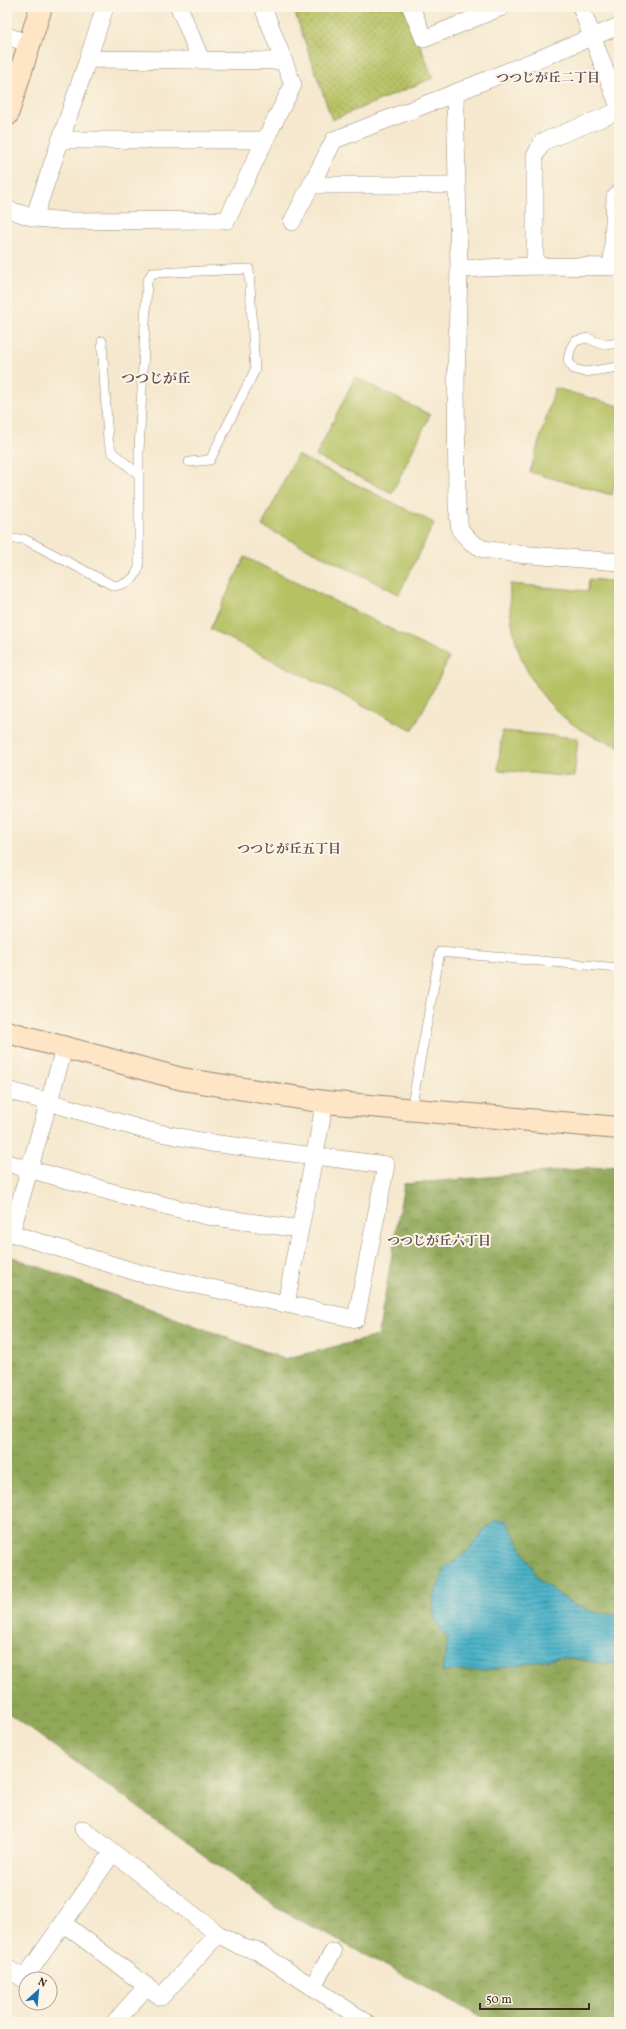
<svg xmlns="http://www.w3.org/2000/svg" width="626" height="2029" font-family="Vollkorn,'Noto Serif JP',serif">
<defs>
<pattern id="forest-crowns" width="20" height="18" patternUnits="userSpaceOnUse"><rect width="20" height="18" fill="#90a759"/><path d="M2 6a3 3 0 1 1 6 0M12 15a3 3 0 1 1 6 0" fill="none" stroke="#778849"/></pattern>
<pattern id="park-dots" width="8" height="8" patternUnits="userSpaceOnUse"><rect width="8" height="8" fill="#b5c163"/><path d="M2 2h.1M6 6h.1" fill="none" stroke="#949d51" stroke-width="1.8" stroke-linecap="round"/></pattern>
<pattern id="water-rules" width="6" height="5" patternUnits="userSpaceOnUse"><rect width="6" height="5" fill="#48b1c7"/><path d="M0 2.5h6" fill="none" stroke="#3d90a1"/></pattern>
</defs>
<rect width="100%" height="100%" fill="#fcf5e5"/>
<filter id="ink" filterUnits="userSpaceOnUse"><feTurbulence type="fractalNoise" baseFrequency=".025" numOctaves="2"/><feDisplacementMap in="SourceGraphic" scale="8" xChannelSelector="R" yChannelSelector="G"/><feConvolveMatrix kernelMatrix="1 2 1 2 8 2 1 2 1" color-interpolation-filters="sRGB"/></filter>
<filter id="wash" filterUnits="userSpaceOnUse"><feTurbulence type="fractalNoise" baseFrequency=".012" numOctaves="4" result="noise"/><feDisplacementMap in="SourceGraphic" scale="16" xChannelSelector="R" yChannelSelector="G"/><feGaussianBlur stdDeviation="0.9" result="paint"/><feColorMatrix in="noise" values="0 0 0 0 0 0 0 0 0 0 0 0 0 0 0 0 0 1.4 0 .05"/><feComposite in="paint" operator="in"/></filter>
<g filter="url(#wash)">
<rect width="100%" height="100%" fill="#f5e8ce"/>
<path fill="#b5c163" stroke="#787640" d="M355,377L430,415L392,493L316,456Z
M555,388L619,406V470L612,495L530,472Z
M297,455L434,523L399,594L262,526Z
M245,557L449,658L413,730L210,629Z
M589,579L619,582V746C545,725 506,658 510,584L588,591Z
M502,731L578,738L574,777L498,770Z"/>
<path fill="url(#forest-crowns)" stroke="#66683c" d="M619,1166V1615L597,1613L575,1606L539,1580L506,1520C481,1522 481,1541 464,1555C459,1559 452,1563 446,1567L435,1621L448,1639L442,1672L487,1670L564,1657L608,1664L619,1663V2022H492L275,1907L7,1712V1255L284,1359L378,1336L404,1184Z"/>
<path fill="url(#park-dots)" stroke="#787640" d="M293,7H405L433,78L332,120Z"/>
<path fill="url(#water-rules)" stroke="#426e72" d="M506,1520L539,1580L575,1606L597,1613L619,1615V1663L608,1664L564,1657L487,1670L442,1672L448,1639L435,1621L433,1598L446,1567L465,1554L486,1528L495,1521Z"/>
</g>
<g filter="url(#ink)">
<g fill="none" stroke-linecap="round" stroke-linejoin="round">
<defs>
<path id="lane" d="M102,341L108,440L112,452L139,475
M619,343L604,345L587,338L575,341L570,350L568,361L574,369L585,372L619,367
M7,539H24L114,586C129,583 134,581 139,567V452L147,282L152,273L249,269L255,370L210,460L189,462
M411,1110L440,952L619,968"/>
<path id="street" d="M105,7L88,59L284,61
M179,7L201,60
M263,7L293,85L265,140
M411,7L424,39L502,7
M581,7L619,107
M7,36L30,44
M455,93L459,269L456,381L457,505L460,530L471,542L483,549L518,554L619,562
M456,185H311L334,140L455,93L619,26
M7,209L34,218L88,59
M34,218L68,221L227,220L265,140H60
M292,222L311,185
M535,266V156L542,142L619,111
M612,267L615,197L619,193
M459,269L535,266L619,267
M7,1090L145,1130L211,1143L386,1165L356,1319L286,1304L300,1229
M7,1163L115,1193L207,1216L300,1229L325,1102
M7,1232L139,1273L286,1304
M11,1233L64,1049
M63,1923L161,1997L218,1934L83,1829
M218,1934L240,1946L256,1950L366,2022
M7,1968L24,1979L113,1852
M312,1987L333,1952
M115,2022L147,1986"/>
<path id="secondary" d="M7,115L41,7
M7,1032L182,1079L325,1102L619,1128"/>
</defs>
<use href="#lane" stroke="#988976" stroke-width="10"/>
<use href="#street" stroke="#988976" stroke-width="18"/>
<use href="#secondary" stroke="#988976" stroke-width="24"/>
<use href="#lane" stroke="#fff" stroke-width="9"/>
<use href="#street" stroke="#fff" stroke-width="17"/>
<use href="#secondary" stroke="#fde5c5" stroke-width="22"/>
</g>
</g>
<g text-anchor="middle" stroke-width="4" stroke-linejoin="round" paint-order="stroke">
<g font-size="13" font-weight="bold" fill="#65535a" stroke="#fcf5e5">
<text x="548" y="82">つつじが丘二丁目</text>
<text x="289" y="853">つつじが丘五丁目</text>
<text x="439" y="1245">つつじが丘六丁目</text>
</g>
<g font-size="14" font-weight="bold" fill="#65535a" stroke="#fcf5e5">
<text x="156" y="383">つつじが丘</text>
</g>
</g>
<rect width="626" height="2029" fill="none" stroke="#fcf5e5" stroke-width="24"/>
<g transform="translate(38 1991) rotate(27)"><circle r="19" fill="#fcf5e5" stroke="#afa495"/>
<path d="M0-3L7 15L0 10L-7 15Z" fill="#1f6fb2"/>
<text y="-6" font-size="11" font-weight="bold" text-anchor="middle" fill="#3b2a1e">N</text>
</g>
<path d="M480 2003v6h109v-6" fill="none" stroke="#3b2a1e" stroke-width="2"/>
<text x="486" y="2003" font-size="12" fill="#3b2a1e" stroke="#fcf5e5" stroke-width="3" paint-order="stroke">50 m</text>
</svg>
